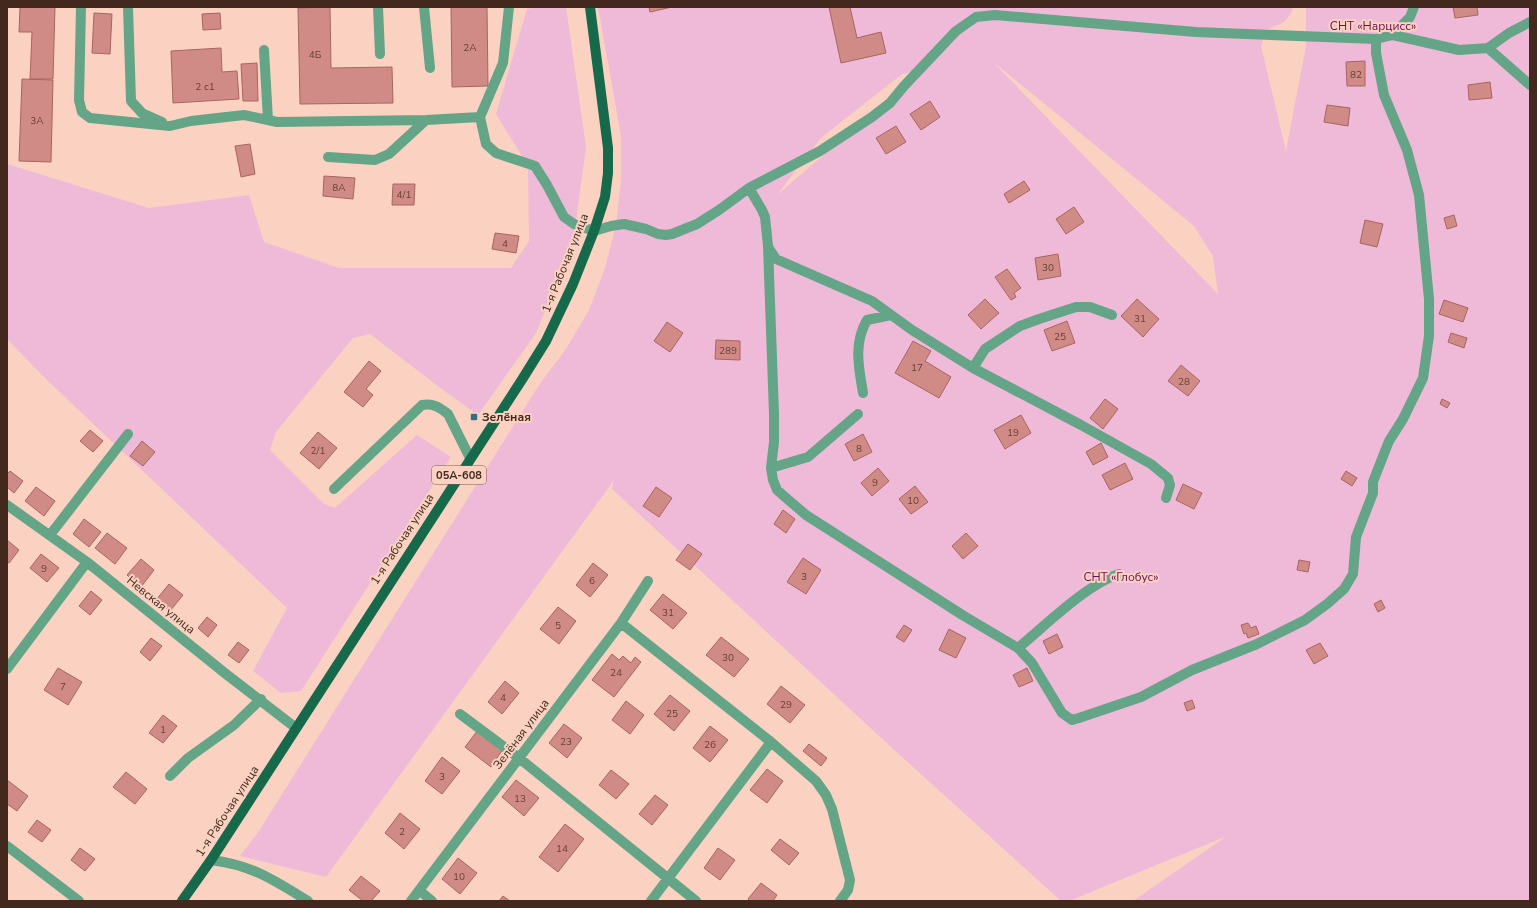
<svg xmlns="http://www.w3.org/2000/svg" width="1537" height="908" font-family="'Nunito Sans',sans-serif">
<rect width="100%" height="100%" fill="#fbd2c1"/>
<path fill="#efb9d8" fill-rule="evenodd" d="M536,7H566L586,147L573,243L536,333L478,415L439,387L370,334L353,338L276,432L270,450L324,504L335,508L417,435L451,457L301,691L281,693L253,671L287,608L45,378L7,339V164L149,208L249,195L264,242L339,268H511L529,241L528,166L496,114L527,9Z
M598,7H1293C1292,10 1291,14 1289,16C1278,32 1267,19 1261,46L1286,151L1306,46V7H1530V901H1133L1227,836L1069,901H1061L891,747L612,489L614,480L326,877L240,856L259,831L539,385L566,349L589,310L605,268L616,225L621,181V136ZM992,61L1194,226L1213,256L1218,294ZM923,70L777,195L821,138L902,74Z"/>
<path fill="#d18b86" stroke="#a76561" d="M20,7H55L53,79H30L32,32H19Z
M330,7L331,68L392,67L393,103L300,104L298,8Z
M451,7H487L488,86L452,87Z
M649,7H672L650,12Z
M829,7H850L857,38L881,32L886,53L841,63Z
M1453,7H1477L1478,15L1455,18Z
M94,13L112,14L110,54L92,53Z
M220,13L221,29L203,30L202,14Z
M221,48L222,72L237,71L239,99L173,103L171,51Z
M1365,61V86H1347L1346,62Z
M257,63L258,101H243L241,64Z
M22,79L53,80L51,162L19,161Z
M1490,82L1492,98L1469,100L1468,85Z
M930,101L940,117L921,130L910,114Z
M1327,105L1350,108L1348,126L1324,122Z
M896,126L906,142L886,154L876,138Z
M250,144L255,174L241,177L235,146Z
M324,176L355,178L353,199L323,196Z
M1024,181L1030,190L1009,203L1004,194Z
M393,184H415L414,205H392Z
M1074,207L1084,222L1066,234L1056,219Z
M1454,215L1457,226L1447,229L1444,218Z
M1365,220L1383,224L1377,247L1360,243Z
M495,233L519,236L516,253L492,249Z
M1058,254L1061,276L1038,280L1035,258Z
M1007,269L1021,288L1014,293L1016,297L1011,300L995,277Z
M985,299L999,313L981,329L968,315Z
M1137,299L1159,319L1143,337L1121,316Z
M1444,300L1468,308L1463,322L1439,314Z
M1067,321L1075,343L1052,351L1044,330Z
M667,322L683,333L670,352L654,341Z
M1451,333L1467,338L1464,348L1448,342Z
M716,340L740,341V360L715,359Z
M913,341L931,351L925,361L951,377L939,398L895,373Z
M369,361L381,371L366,389L373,395L363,407L344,392Z
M1181,365L1200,381L1188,396L1168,381Z
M1105,399L1118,409L1103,429L1090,418Z
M1442,399L1450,403L1447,408L1440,404Z
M1021,415L1031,433L1005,449L994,430Z
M90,430L103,441L93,452L80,441Z
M318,432L337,448L319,469L300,453Z
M863,434L872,452L854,461L845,444Z
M142,441L155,452L143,466L130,456Z
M1101,443L1108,457L1093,465L1086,452Z
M1125,463L1133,479L1110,490L1102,475Z
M878,468L889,481L872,496L861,483Z
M10,471L23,481L14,493L7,487V474Z
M1346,471L1357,478L1352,486L1341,479Z
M1183,484L1202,493L1194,509L1176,500Z
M915,486L928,502L911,514L899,499Z
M36,487L55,501L44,516L25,501Z
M656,487L672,498L659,517L643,506Z
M783,510L795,519L786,533L774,524Z
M84,519L101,532L89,547L73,534Z
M107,533L127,548L115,564L95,548Z
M966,533L978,546L963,559L952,546Z
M7,540L19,550L9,563L7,562Z
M688,544L702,554L690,570L676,560Z
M41,554L59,568L47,582L30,568Z
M803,558L821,570L806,594L787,582Z
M141,559L154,570L141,587L127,575Z
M1299,560L1310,562L1308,572L1297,570Z
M593,563L608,575L590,597L576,585Z
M169,584L183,595L170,611L156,600Z
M91,591L102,600L90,615L79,606Z
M663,594L687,613L673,629L650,610Z
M1381,600L1385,608L1378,612L1374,604Z
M558,607L576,621L559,644L540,629Z
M207,617L217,625L208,637L198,628Z
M1248,623L1251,628L1256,626L1259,634L1248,638L1246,633L1244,634L1241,625Z
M904,625L912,630L904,642L896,637Z
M949,629L966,638L956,658L939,650Z
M1057,634L1063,647L1049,654L1043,641Z
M721,637L749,659L734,677L706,655Z
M151,638L162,646L150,661L140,652Z
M238,642L249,650L239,663L228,655Z
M1320,643L1328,656L1314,664L1306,650Z
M612,654L619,660L623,656L631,663L635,657L641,662L614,697L592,680Z
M58,668L82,682L68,705L44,690Z
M1027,668L1033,681L1019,687L1013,675Z
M505,681L519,693L502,714L488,702Z
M781,686L805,705L790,723L767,704Z
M670,695L690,711L674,731L654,714Z
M1192,700L1195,708L1187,711L1184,703Z
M626,701L644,715L630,734L612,720Z
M163,715L177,726L163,743L149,733Z
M564,724L582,738L567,758L549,743Z
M710,726L728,740L710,762L693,748Z
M478,730L503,749L491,767L465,747Z
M809,744L827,758L821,766L803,751Z
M442,757L460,771L442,794L425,781Z
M767,769L783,781L767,803L750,790Z
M611,770L629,784L616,799L599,785Z
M126,772L147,789L135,804L113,787Z
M7,780L28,796L17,811L7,804Z
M516,780L539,798L524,816L502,797Z
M655,795L668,805L652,825L639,814Z
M400,813L420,829L404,849L385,833Z
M37,820L51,830L42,842L28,832Z
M565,824L584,839L558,872L539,857Z
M780,839L799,853L789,865L771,850Z
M80,848L95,859L85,871L71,860Z
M718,848L735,860L720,880L704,868Z
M458,858L477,873L460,894L442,879Z
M361,876L380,891L371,901H363L349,890Z
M761,883L777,895L773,901H750L748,899Z
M503,896L510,901H499Z"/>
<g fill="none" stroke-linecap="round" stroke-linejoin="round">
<path stroke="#64a487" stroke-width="10" d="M81,7L79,100L82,112L90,118L170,126L191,121L244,115L268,120
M128,7L131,101L142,113L162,122
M378,7L380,54
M424,7L430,68
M1393,35L1410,17L1414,7
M1488,48L1530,85
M264,50L268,120L277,122L426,120L480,117L486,144L496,153L535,166L547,185L564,217L574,224L594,231L611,226L624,224L646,229L658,234L666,235L672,234L697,224L719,210L749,188L820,151L872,117L890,103L904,86L956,31L976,17L995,15L1196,32L1376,39L1393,35L1459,50L1488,48L1509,33L1530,22
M480,117L503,63L509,7
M328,157L375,160L389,154L426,120
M749,188L762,210L765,217L768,246L774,414V442L771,468L773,480L777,490L806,515L964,616L1018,648L1032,663L1062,713L1072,720L1079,718L1141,697L1192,670L1257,644L1305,620L1327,604L1344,589L1353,574L1356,537L1373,493V482L1378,469L1389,441L1403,419L1423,378L1429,336V299L1419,195L1407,150L1384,95L1376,53V39
M768,247L776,259L872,301L912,330L973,368L1081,425L1151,464L1168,478L1170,485L1166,498
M973,368L985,349L1020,326L1039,319L1076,307H1090L1112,315
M863,393C859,368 853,344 867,320L891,315
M771,468L808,457L858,414
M334,489L422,405C433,403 439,407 448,414L470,458
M7,505L87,562L226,674L296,728
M50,535L128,434
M621,623L771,742L816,781L826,795L832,809L850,880L848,890L840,901
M1018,648C1045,626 1087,584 1119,574
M7,669L87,562
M460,714L519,758L696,901
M170,776L188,758L234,725L261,699
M7,846L79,901
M211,860C252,865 274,880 308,901
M420,891L432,901
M411,901L621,623L648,581
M651,901L771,742"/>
<path stroke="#16694b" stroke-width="10" d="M182,901L211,860L523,378L546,341L573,284L594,231L605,197L608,173V148L590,7"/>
</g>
<rect fill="#327086" stroke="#fbd2c1" stroke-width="1.5" x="470" y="413" width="8" height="8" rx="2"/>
<g text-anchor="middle" stroke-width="4" stroke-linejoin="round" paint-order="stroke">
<g font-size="10" fill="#664137">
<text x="470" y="51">2А</text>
<text x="315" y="58">4Б</text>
<text x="1356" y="78">82</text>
<text x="205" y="90">2 с1</text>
<text x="37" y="124">3А</text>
<text x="339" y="191">8А</text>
<text x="404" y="198">4/1</text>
<text x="505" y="247">4</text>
<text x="1048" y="271">30</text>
<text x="1140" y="322">31</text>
<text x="1060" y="340">25</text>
<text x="728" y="354">289</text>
<text x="917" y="371">17</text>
<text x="1184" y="385">28</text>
<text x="1013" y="436">19</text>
<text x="859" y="452">8</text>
<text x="318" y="454">2/1</text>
<text x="875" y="486">9</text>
<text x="913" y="504">10</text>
<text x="44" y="572">9</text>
<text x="804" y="580">3</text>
<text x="592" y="584">6</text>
<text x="668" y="616">31</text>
<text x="558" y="629">5</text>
<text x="728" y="661">30</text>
<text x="616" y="676">24</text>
<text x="63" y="690">7</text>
<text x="503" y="701">4</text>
<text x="786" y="708">29</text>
<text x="672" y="717">25</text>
<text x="163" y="733">1</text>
<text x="566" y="745">23</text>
<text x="710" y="748">26</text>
<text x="442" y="780">3</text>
<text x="520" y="802">13</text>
<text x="402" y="835">2</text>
<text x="562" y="852">14</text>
<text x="459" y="880">10</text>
</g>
<rect fill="#fbd2c1" stroke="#7a5b4e" stroke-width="1" x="432" y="466" width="54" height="18" rx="3"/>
<g font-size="11" font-weight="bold" fill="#42281d">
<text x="459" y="479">05А-608</text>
</g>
<g font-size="12" fill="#6f0b52" stroke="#fbd2c1">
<text x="1373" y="30">СНТ «Нарцисс»</text>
<text x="1121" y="581">СНТ «Глобус»</text>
</g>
<g font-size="12" fill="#42281d" stroke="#fbd2c1">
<text transform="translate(565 263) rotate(-68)" y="4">1-я Рабочая улица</text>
<text transform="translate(402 539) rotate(-57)" y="4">1-я Рабочая улица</text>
<text transform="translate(161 605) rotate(39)" y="4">Невская улица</text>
<text transform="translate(521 734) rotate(-53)" y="4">Зелёная улица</text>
<text transform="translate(227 811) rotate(-57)" y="4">1-я Рабочая улица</text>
</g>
<g font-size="12" font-weight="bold" fill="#42281d" stroke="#fbd2c1" text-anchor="start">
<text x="482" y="421">Зелёная</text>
</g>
</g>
<rect width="1537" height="908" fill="none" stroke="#42281d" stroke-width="16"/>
</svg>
